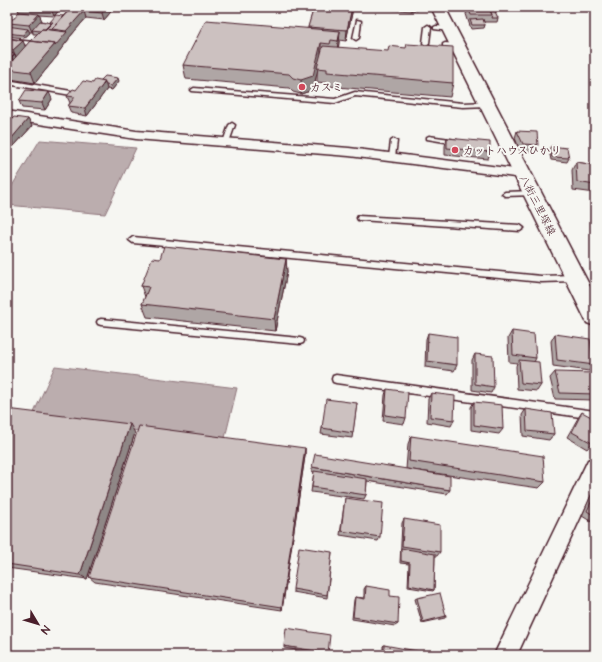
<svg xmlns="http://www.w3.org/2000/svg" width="602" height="662" font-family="'Architects Daughter','Klee One',sans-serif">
<rect width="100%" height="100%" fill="#f6f6f2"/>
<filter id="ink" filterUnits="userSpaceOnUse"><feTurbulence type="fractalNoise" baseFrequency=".025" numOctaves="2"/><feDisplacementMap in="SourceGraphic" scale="8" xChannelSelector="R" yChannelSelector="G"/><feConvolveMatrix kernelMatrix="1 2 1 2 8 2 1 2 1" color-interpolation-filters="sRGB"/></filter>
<g filter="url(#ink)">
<path fill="#bbadae" stroke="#8e747a" d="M40,140L136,148L105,214L7,205V194Z
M55,366L237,388L224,442L32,417Z"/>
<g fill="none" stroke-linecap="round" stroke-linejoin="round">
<defs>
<path id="lane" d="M357,20L361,21L359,38L356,40L353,38Z
M428,25L431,27L429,43L426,45L423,43L425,27Z
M436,26L449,27L452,29L449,31L434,29V27Z
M7,39L33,42L36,44L30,50L27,48L29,45L7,43Z
M445,43L458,44L461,46L458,48L443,46V44Z
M7,80L71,91L74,93L71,95L7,84Z
M194,88L335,99L355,92L463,103L488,102L491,104L488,106L463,107L355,96L335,103L192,91L191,90Z
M232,123L235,125L229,142L226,144L224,143L223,142L229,125Z
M429,136L457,140L460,142L457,144L427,139V137Z
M394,139L397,141L395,157L392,159L389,157L391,141Z
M532,191H534V195L505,196L502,194L505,192Z
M358,216L520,225L524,228L520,231L360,220H358L357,218Z
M133,237L541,276L575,275L579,278L575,281L541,282L133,243L129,240Z
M101,319L300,338L303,339L304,341L303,343L300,344L101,325L98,324L97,322L98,320Z
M336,375L595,411V419L336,383L333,382L332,379L333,376Z"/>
<path id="street" d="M7,111L136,131L349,148L522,170L527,171L528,174L527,177L522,178L349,156L136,139L7,119Z
M595,457V486L517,655H494L588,460Z"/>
<path id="primary" d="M11,7H26L12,21L7,22V11Z
M431,7H445L595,296V326L587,323L584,317Z"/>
</defs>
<use href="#lane" stroke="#4a1f2b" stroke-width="3"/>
<use href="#street" stroke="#4a1f2b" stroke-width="3"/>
<use href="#primary" stroke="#4a1f2b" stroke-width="3"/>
<use href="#lane" fill="#f6f6f2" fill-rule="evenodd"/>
<use href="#street" fill="#f6f6f2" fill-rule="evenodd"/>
<use href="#primary" fill="#f6f6f2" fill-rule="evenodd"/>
</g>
<path fill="#afa6a5" stroke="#4a1f2b" d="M17,7H62L54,16L39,15L42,21L50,23V22L63,16L72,7H115L104,20L86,18L69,38V39L58,53V55L35,83L10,79L9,78L7,80V67L13,60L7,59V38L23,41L25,47L37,34H33V32H29L30,33L24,38L7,36V26H11L9,23L19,12Z
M314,7H352V13L346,41L339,40L338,47L453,83L450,97L326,86V83L317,82V71L313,90L301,94L293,92L289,88L186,79L183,65L308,28Z
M361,7H418V10L411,11Z
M462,7H492L498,18L497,22H484L485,25L484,28L471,29L466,14L467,11H464Z
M101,80L119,81L112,90L107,89L87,116L71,113L68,106L70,103L67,96L76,90L93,83L102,81Z
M52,99L45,110L22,108L19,101Z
M28,119L32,126L14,146L7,145V124Z
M517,131L538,145L535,153L520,151L515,138Z
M447,138L490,152L488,159L445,155V146Z
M551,146L569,158L567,162L551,160L549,150Z
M576,162L595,165V193L573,190L572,170Z
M160,259H286L287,272L275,331L147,317L142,304L145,297L141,286Z
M512,331L536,358L534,362L541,385L537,391L517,389L516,366L517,363L509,362L508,338Z
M428,333L457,365L454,371L425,367L426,339Z
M555,334L594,365L589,371L553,366L551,341Z
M475,354L494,387L491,393L472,390V360Z
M555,372L595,394V400H594L555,399L550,378Z
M387,389L406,418L404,424L383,421L385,395Z
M431,393L454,420L451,426L427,422L428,399Z
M474,402L503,429L499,434L471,430V407Z
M357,403L352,438L321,434L322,428Z
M7,409L135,433L87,579L7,568Z
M526,409L554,434L549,440L523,436L522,415Z
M582,412L592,443L587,449L567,437L578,418Z
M411,436L545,482L539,488L406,469L408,444Z
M305,448V456L282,610L95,582L89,577Z
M312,467L450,490L447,494L367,481L366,495L364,499L311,492L314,472H312Z
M595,490V524L582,516L592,493Z
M345,498L380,537L378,541L340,535Z
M404,519L440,552L437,556H435L434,590L433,591L408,587L409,564L400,563L402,523Z
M332,552L327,598L293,592V589Z
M366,586L390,596L398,624L395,626L352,619L354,600L355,597L364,598V589Z
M417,598L446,616L445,618L422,623L415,599Z
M384,645L416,655H383V646Z
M284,646L328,653L327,655L284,648Z"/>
<path fill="#8f8786" stroke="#4a1f2b" d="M53,7H62L54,16L51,9Z
M107,7H115L104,20L102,13Z
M352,7V13L346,41L347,30Z
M412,7H418V10L411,11Z
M84,11L86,18L69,38V39L58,53V55L35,83L31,72L55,44L67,32L66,31Z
M39,14L42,21L32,30L33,32H32L29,25Z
M28,29L30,33L24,38L23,35Z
M340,31L339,44L337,55L338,41Z
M23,41L26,48L16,57L13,50Z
M321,43V56L313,90L301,94V80Z
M15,54L16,57L13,60L12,57Z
M8,74L9,78L8,80L7,75Z
M118,78L119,81L112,90L111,86Z
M105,82L107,89L87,116L85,108Z
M49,92L52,99L45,110L42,103Z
M28,119L32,126L14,146L11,139Z
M286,259L287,272L275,331L274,319Z
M130,424L135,433L87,579L80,575Z
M305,448V456L282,610V607Z"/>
<path fill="#ccc1c0" stroke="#4a1f2b" d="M31,7H53L51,9Z
M72,7H107L102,13L84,11L66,31L52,29Z
M314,7H352L347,30L308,27Z
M468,7H485L486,10H490L492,15H471Z
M493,7L498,18H491L492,15L490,10H486L485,8Z
M19,12L39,14L29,25L9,23Z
M56,15L63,16L52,29V30L46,29L53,22H50Z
M483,19L485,25H472L470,20Z
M206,20L340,31L338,41L331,40L330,44L321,43L313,76L301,80L293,78L289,74L183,65Z
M40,21L51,23L45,29H42L40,31L32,30Z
M7,26L28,29L23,35L7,33Z
M42,29L67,32L55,46V44L30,41Z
M7,38L23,41L13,50L7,49Z
M30,41L55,44L31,72L7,69V67Z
M407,44L453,47V83L327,72V69L317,68L323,46L388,51L389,46L406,48Z
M7,52L15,54L12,57L7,56Z
M105,76L118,78L111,86L106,85L105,82L103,85L105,81L101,80Z
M95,80L105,82L85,108L68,106L75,97L67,96L73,89L76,90L83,81L93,83Z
M26,90L49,92L42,103L19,101Z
M14,117L28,119L11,139L7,138V124Z
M517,131L537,132L538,145L523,144Z
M447,138L490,142V152L447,148Z
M551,146L567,148L569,158L552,157Z
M576,162L595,165V185L577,182Z
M164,246L286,259L274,319L142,304L149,287L141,286L152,258L160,259Z
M512,331L534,334L536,358L513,355Z
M428,333L457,337V365L427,361Z
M555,334L590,339L594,365L557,360Z
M475,354L493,356L494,387L475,384Z
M519,360L539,362L541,385L521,383Z
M555,372L594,373L595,377V394L560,393Z
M387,389L408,392L406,418L385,415Z
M431,393L455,396L454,420L430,417Z
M326,399L357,403L353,433L322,428Z
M474,402L502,405L503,429L474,425Z
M7,409L130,424L80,575L7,564Z
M526,409L552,413L554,434L527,431Z
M582,412L595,419V438L592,443L572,432Z
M139,426L305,448L282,607L89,577Z
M411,436L543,456L545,482L409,461Z
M315,454L450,476V490L312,467Z
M314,471L367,479L366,495L312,487Z
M595,494V516L587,511Z
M345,498L383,503L380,537L341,531Z
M404,519L440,525V552L402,546Z
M299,547L332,552L327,595L293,589Z
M401,548L435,554L434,590L409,585L410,563L401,561Z
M366,586L390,590V596L399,597L398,624L353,617L355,597L365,599Z
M440,593L446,616L423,622L417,598Z
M286,628L330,635L328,653L284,646Z
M384,645L417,651L416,655H384Z"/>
</g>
<g fill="#d1495b" stroke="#f6f6f2" stroke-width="1.5">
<circle cx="302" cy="87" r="4"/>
<circle cx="455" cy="150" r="4"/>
</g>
<g text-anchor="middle" stroke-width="4" stroke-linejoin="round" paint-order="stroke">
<g font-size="11" font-weight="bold" fill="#4a1f2b" stroke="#f6f6f2" text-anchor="start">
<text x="310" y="91">カスミ</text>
<text x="463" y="154">カットハウスひかり</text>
</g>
<g font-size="11" fill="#4a1f2b" stroke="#f6f6f2">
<text transform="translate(538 205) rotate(63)" y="4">八街三里塚線</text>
</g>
</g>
<rect width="602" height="662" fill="none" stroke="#f6f6f2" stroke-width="24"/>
<rect x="12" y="12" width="578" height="638" fill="none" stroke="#4a1f2b" stroke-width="1.5" filter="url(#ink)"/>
<g transform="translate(38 624) rotate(128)" stroke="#f6f6f2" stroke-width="3" paint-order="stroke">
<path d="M0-3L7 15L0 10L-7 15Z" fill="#4a1f2b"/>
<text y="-6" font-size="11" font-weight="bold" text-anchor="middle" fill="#4a1f2b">N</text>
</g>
</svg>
